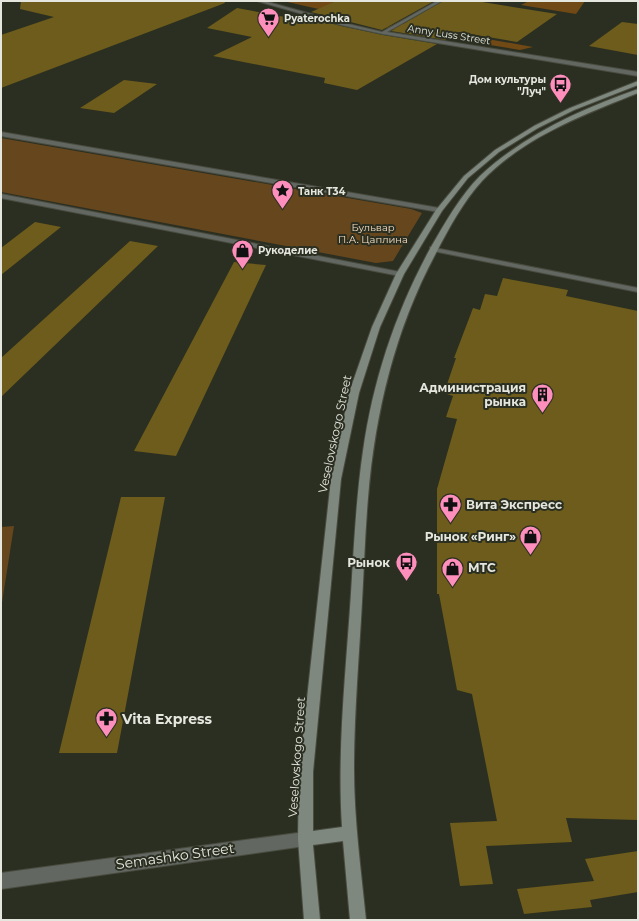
<svg xmlns="http://www.w3.org/2000/svg" width="639" height="921" font-family="Montserrat,sans-serif">
<rect width="100%" height="100%" fill="#2b2f21"/>
<path fill="#66461d" d="M1,138L411,209L422,213L393,261L376,263L1,192Z
M14,526L1,609V527Z"/>
<path fill="#714914" d="M283,1H325L395,13L376,22Z
M529,1H585L576,14L521,5Z
M397,23L533,47L520,50L386,28Z"/>
<path fill="#6d5c1b" d="M21,1H224L225,3L1,88V35L54,17L20,9Z
M336,1H434L382,30L311,12Z
M443,1H476L557,14L517,42L459,32L445,40L391,31Z
M237,8L296,19L304,16L341,26L383,35L437,44L357,90L324,83L325,78L213,56L252,37L207,28Z
M622,22L638,24V55L589,46Z
M124,80L157,84L114,113L80,108Z
M35,222L61,227L1,275V248Z
M130,241L158,246L1,397V358Z
M234,262L266,265L176,456L134,451Z
M503,278L568,290L566,296L638,311V820L566,818L572,842L486,846L493,884L460,886L450,823L497,821L472,694L457,690L439,594H437V489L457,419L446,417L453,396L444,393L456,358H454L473,308L480,310L485,294L497,296Z
M121,497H165L117,753H59Z
M638,851V892L590,900L592,907L524,914L517,889L594,881L585,859Z"/>
<g fill="none" stroke-linecap="round" stroke-linejoin="round">
<defs>
<path id="minor" d="M257,1H264L344,23L382,32L437,1H442L387,32L638,72V76L383,34L341,25Z
M1,132L439,208L442,210L439,212L1,136Z
M1,194L400,272L404,274L400,276L1,198Z
M430,247L638,288V292L433,251H430Z
M305,832L310,834L312,839L310,844L305,846L1,889V873Z"/>
<path id="secondary" d="M638,81V85L574,110L538,128L499,152L468,178L442,211L404,274L380,327L359,393L341,479L313,772V831L342,827C337,749 346,671 351,593C354,546 356,498 363,451C373,380 396,311 431,247C445,223 460,196 480,176C522,136 583,108 638,89V93C583,115 524,137 482,181C463,202 449,228 436,253C395,329 375,413 368,498C365,533 364,568 362,602C359,658 354,713 354,769C354,819 361,870 366,920H350L343,841L313,845L320,920H304L298,839L299,772L331,479L349,393L372,327L396,274L436,210L464,176L495,150L534,126L570,108Z"/>
</defs>
<use href="#minor" stroke="#494c3f" stroke-width="2"/>
<use href="#secondary" stroke="#494c3f" stroke-width="2"/>
<use href="#minor" fill="#626762" fill-rule="evenodd"/>
<use href="#secondary" fill="#7f887f" fill-rule="evenodd"/>
</g>
<defs>
<symbol id="supermarket-pin" viewBox="-11 -11 22 30"><path d="M0 17L-7.5 6A9.5 9.5 0 1 1 7.5 6Z" fill="#fe8ebc" stroke="#2b2f21"/><path d="M-6-5.5h2.5l.6 2H6L4.5 2H-2.5L-4.4-4H-6ZM-1.5 3.2a1.3 1.3 0 1 0 .1 0ZM3 3.2a1.3 1.3 0 1 0 .1 0Z" fill="#111"/></symbol>
<symbol id="bus-pin" viewBox="-11 -11 22 30"><path d="M0 17L-7.5 6A9.5 9.5 0 1 1 7.5 6Z" fill="#fe8ebc" stroke="#2b2f21"/><path d="M-5-6H5V4H4V6H2V4H-2V6H-4V4H-5ZM-3.5-4V0h7V-4ZM-3.5 1.2v1.5H-2V1.2ZM2 1.2v1.5H3.5V1.2Z" fill="#111"/></symbol>
<symbol id="sight-pin" viewBox="-11 -11 22 30"><path d="M0 17L-7.5 6A9.5 9.5 0 1 1 7.5 6Z" fill="#fe8ebc" stroke="#2b2f21"/><path d="M0-6L1.8-2.2L6-1.7L2.9 1.2L3.7 5.4L0 3.3L-3.7 5.4L-2.9 1.2L-6-1.7L-1.8-2.2Z" fill="#111"/></symbol>
<symbol id="shop-pin" viewBox="-11 -11 22 30"><path d="M0 17L-7.5 6A9.5 9.5 0 1 1 7.5 6Z" fill="#fe8ebc" stroke="#2b2f21"/><path d="M-5-2.5h2.3a2.7 3.5 0 0 1 5.4 0H5L5.5 6h-11ZM-1.5-2.5h3a1.5 2.3 0 0 0-3 0Z" fill="#111"/></symbol>
<symbol id="building-pin" viewBox="-11 -11 22 30"><path d="M0 17L-7.5 6A9.5 9.5 0 1 1 7.5 6Z" fill="#fe8ebc" stroke="#2b2f21"/><path d="M-4-6H4V6H1V3H-1V6H-4ZM-2.5-4.3h1.7v1.8h-1.7ZM.8-4.3h1.7v1.8H.8ZM-2.5-1h1.7V.8h-1.7ZM.8-1h1.7V.8H.8Z" fill="#111"/></symbol>
<symbol id="pharmacy-pin" viewBox="-11 -11 22 30"><path d="M0 17L-7.5 6A9.5 9.5 0 1 1 7.5 6Z" fill="#fe8ebc" stroke="#2b2f21"/><path d="M-2-6h4v4h4v4h-4v4h-4v-4h-4v-4h4Z" fill="#111"/></symbol>
</defs>
<g fill-rule="evenodd">
<use href="#supermarket-pin" x="256" y="6" width="25" height="34"/>
<use href="#bus-pin" x="548" y="72" width="25" height="34"/>
<use href="#sight-pin" x="270" y="178" width="25" height="34"/>
<use href="#shop-pin" x="230" y="238" width="25" height="34"/>
<use href="#building-pin" x="530" y="382" width="25" height="34"/>
<use href="#pharmacy-pin" x="438" y="492" width="25" height="34"/>
<use href="#shop-pin" x="518" y="524" width="25" height="34"/>
<use href="#bus-pin" x="394" y="550" width="25" height="34"/>
<use href="#shop-pin" x="440" y="556" width="25" height="34"/>
<use href="#pharmacy-pin" x="94" y="706" width="25" height="34"/>
</g>
<g text-anchor="middle" stroke-width="4" stroke-linejoin="round" paint-order="stroke">
<g font-size="10" font-weight="bold" fill="#e5e7df" stroke="#2b2f21" text-anchor="start">
<text x="284" y="22">Pyaterochka</text>
<text x="546" y="83" text-anchor="end">Дом культуры<tspan x="546" dy="12">"Луч"</tspan></text>
<text x="298" y="195">Танк T34</text>
<text x="258" y="254">Рукоделие</text>
</g>
<g font-size="10" fill="#e5e7df" stroke="#2b2f21">
<text transform="translate(449 34) rotate(9)" y="4">Anny Luss Street</text>
</g>
<g font-size="10" fill="#f5dcc1" stroke="#2b2f21">
<text x="373" y="231">Бульвар<tspan x="373" dy="12">П.А. Цаплина</tspan></text>
</g>
<g font-size="12" font-weight="bold" fill="#e5e7df" stroke="#2b2f21" text-anchor="end">
<text x="526" y="392">Администрация<tspan x="526" dy="14">рынка</tspan></text>
<text x="466" y="509" text-anchor="start">Вита Экспресс</text>
<text x="516" y="541">Рынок «Ринг»</text>
<text x="390" y="567">Рынок</text>
<text x="468" y="572" text-anchor="start">МТС</text>
</g>
<g font-size="12" fill="#e5e7df" stroke="#2b2f21">
<text transform="translate(335 434) rotate(-78)" y="4">Veselovskogo Street</text>
<text transform="translate(297 757) rotate(-86)" y="4">Veselovskogo Street</text>
</g>
<g font-size="14" font-weight="bold" fill="#e5e7df" stroke="#2b2f21" text-anchor="start">
<text x="122" y="724">Vita Express</text>
</g>
<g font-size="14" fill="#e5e7df" stroke="#2b2f21">
<text transform="translate(175 856) rotate(-8)" y="5">Semashko Street</text>
</g>
</g>
<rect width="639" height="921" fill="none" stroke="#e5e7df" stroke-width="4"/>
</svg>
